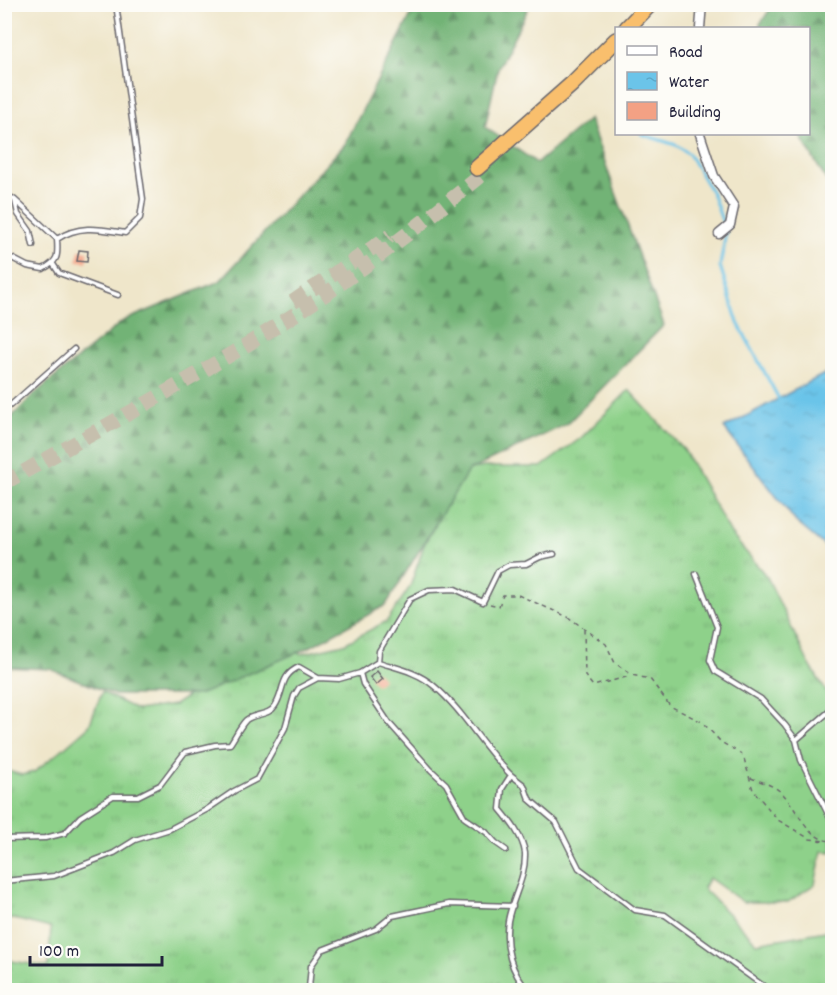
<svg xmlns="http://www.w3.org/2000/svg" width="837" height="995" font-family="Dekko,sans-serif">
<defs>
<pattern id="grass-tufts" width="24" height="20" patternUnits="userSpaceOnUse" patternTransform="scale(1.5)"><rect width="24" height="20" fill="#8ed18a"/><path d="M3 7l-1-3M5 7V3M7 7l1-3M15 17l-1-3M17 17v-4M19 17l1-3" fill="none" stroke="#7ab378"/></pattern>
<pattern id="forest-firs" width="22" height="20" patternUnits="userSpaceOnUse" patternTransform="scale(1.5)"><rect width="22" height="20" fill="#72b376"/><path d="M5 1l3.5 6h-7zM16 11l3.5 6h-7z" fill="#5d9162"/></pattern>
<pattern id="water-ripples" width="26" height="14" patternUnits="userSpaceOnUse" patternTransform="scale(1.5)"><rect width="26" height="14" fill="#6bc4e9"/><path d="M2 4q2-2 4 0t4 0M15 11q2-2 4 0t4 0" fill="none" stroke="#5ca8c9"/></pattern>
</defs>
<rect width="100%" height="100%" fill="#fdfcf7"/>
<filter id="ink" filterUnits="userSpaceOnUse"><feTurbulence type="fractalNoise" baseFrequency=".0167" numOctaves="2"/><feDisplacementMap in="SourceGraphic" scale="12" xChannelSelector="R" yChannelSelector="G"/><feConvolveMatrix kernelMatrix="1 2 1 2 8 2 1 2 1" color-interpolation-filters="sRGB"/></filter>
<filter id="wash" filterUnits="userSpaceOnUse"><feTurbulence type="fractalNoise" baseFrequency=".008" numOctaves="4" result="noise"/><feDisplacementMap in="SourceGraphic" scale="24" xChannelSelector="R" yChannelSelector="G"/><feGaussianBlur stdDeviation="1.35" result="paint"/><feColorMatrix in="noise" values="0 0 0 0 0 0 0 0 0 0 0 0 0 0 0 0 0 1.4 0 .05"/><feComposite in="paint" operator="in"/></filter>
<g filter="url(#wash)">
<rect width="100%" height="100%" fill="#efe6ca"/>
<path fill="url(#grass-tufts)" stroke="#587a62" stroke-width="1.5" d="M629,390L684,450L731,534L767,577L808,662L832,701V852L822,851L815,884L788,902H743L709,878L703,888L757,943L832,930V990H5V960L48,967L51,928L14,919L5,920L4,770L22,775L34,772L58,753L89,726L102,692L137,710L174,705L221,674L273,634L301,654L344,644L387,621L410,587L424,545L435,525L448,476L483,467H541L581,438Z"/>
<path fill="url(#forest-firs)" stroke="#4a6a58" stroke-width="1.5" d="M416,5H530L498,68L485,127L537,163L589,119L664,325L567,424L468,471L386,605L308,648L199,695H115L50,669L5,667L4,425L32,396L123,321L220,281L345,144Z
M773,5H832V190L799,134H808V28H761L760,24Z"/>
<path fill="url(#water-ripples)" stroke="#467392" stroke-width="1.5" d="M828,372L832,376V552L796,522L724,428Z"/>
<g fill="none" stroke-linecap="round" stroke-linejoin="round">
<path stroke="#6bc4e9" stroke-width="3" d="M641,134L676,145L689,154L712,193L724,226
M726,232L720,266L738,323L780,401"/>
</g>
<g id="blocks">
<path fill="#f3a184" d="M79,250L88,251L87,262L77,261Z
M377,671L383,679L376,685L370,677Z"/>
</g>
</g>
<g filter="url(#ink)">
<use href="#blocks" fill-opacity="0" stroke="#6a676d" stroke-width="1.5"/>
<g fill="none" stroke-linecap="round" stroke-linejoin="round">
<path stroke="#c6bfad" stroke-width="15" stroke-dasharray="15 8" stroke-linecap="butt" d="M293,302L390,236
M4,483C114,421 226,362 330,291C383,254 432,215 482,175"/>
<defs>
<path id="service" d="M4,193L15,200L57,239C80,224 100,229 125,233L140,218L143,199L116,4
M15,201L18,214L30,231L33,245
M4,254L27,266L43,269C59,261 58,255 57,239
M53,264L59,273L118,295
M4,411L74,349
M696,574L717,627L710,660L715,671L761,699L785,725L796,740L801,760L832,822
M378,662L379,651L410,599L429,590L455,589L483,602L498,571L509,565L526,564L540,557L554,554
M796,740L832,709
M4,839L45,838L65,833L80,817L113,796H138L160,785L185,752L215,745L230,744C235,737 240,726 246,720C255,713 269,716 275,706C285,691 279,676 299,667L318,678
M506,850L496,843L486,832L465,818L446,784L431,770L389,723L363,684L360,673L378,662C397,668 418,672 434,686C464,711 483,748 511,775
M4,881L54,876L114,853L135,840L170,829L206,810L234,791L257,779L285,728L294,696L299,688L318,678L339,679L360,673
M306,990L309,988L311,966L322,950L376,929L392,916L449,904L513,906
M528,990C511,973 504,946 508,921C512,898 526,878 525,853C523,837 510,821 500,809L502,789L511,775L524,785L529,799L556,822L579,868L635,910L665,915L769,990"/>
<path id="minor" d="M700,28L702,4
M700,134L714,176L734,207L730,225L719,234"/>
<path id="motorway" d="M627,28L650,4
M477,168L572,84L616,40"/>
</defs>
<use href="#service" stroke="#6a676d" stroke-width="7"/>
<use href="#minor" stroke="#6a676d" stroke-width="11"/>
<use href="#motorway" stroke="#6a676d" stroke-width="18"/>
<path stroke="#6a676d" stroke-width="1.5" stroke-dasharray="4.5 4.5" stroke-linecap="butt" d="M490,604L499,606L503,595H518L568,617L606,644L615,663L632,675L650,679L670,706L702,722L721,742L743,755L753,790L778,820L810,839L824,841
M584,629L585,676L593,686L630,676
M751,778C761,782 774,785 782,793C797,808 808,841 832,841"/>
<use href="#service" stroke="#fff" stroke-width="4"/>
<use href="#minor" stroke="#fff" stroke-width="8"/>
<use href="#motorway" stroke="#f9bf6d" stroke-width="15"/>
</g>
</g>
<rect width="837" height="995" fill="none" stroke="#fdfcf7" stroke-width="24"/>
<rect x="615" y="27" width="195" height="108" fill="#fdfcf7" stroke="#a5a5ac" stroke-width="1.5"/>
<rect x="627" y="46" width="30" height="9" fill="#ffffff" stroke="#a5a5ac" stroke-width="1.5"/>
<text x="669" y="57" font-size="18" fill="#22223b">Road</text>
<rect x="627" y="72" width="30" height="18" fill="url(#water-ripples)" stroke="#a5a5ac" stroke-width="1.5"/>
<text x="669" y="87" font-size="18" fill="#22223b">Water</text>
<rect x="627" y="102" width="30" height="18" fill="#f3a184" stroke="#a5a5ac" stroke-width="1.5"/>
<text x="669" y="117" font-size="18" fill="#22223b">Building</text>
<path d="M30 956v9h132v-9" fill="none" stroke="#22223b" stroke-width="3"/>
<text x="39" y="956" font-size="18" fill="#22223b" stroke="#fdfcf7" stroke-width="4.5" paint-order="stroke">100 m</text>
</svg>
